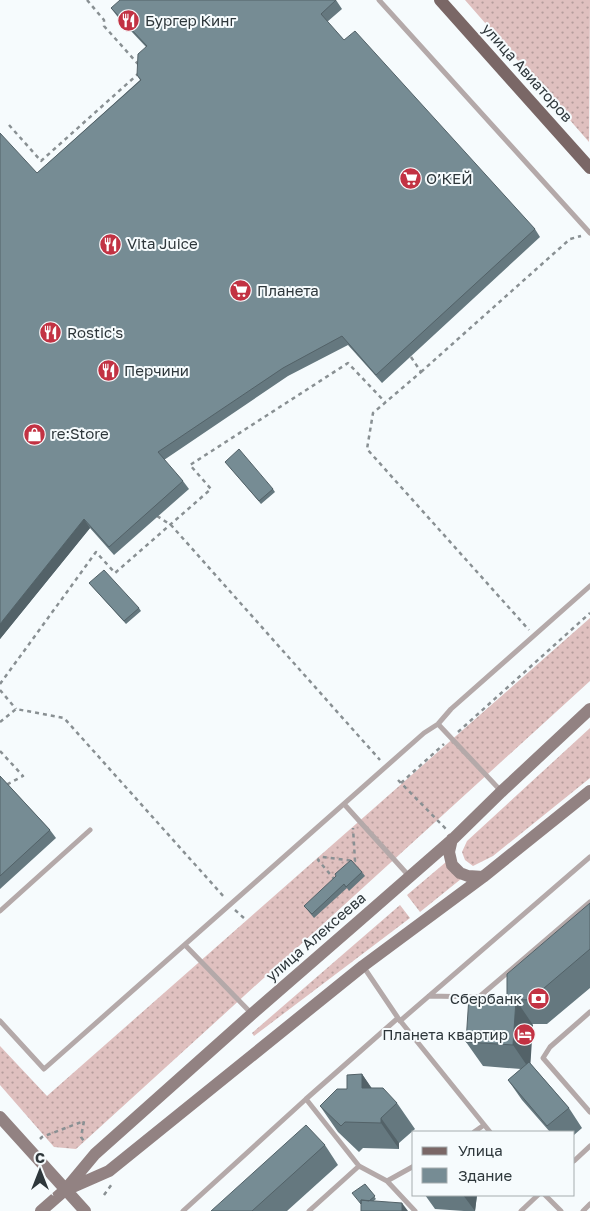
<svg xmlns="http://www.w3.org/2000/svg" width="590" height="1211" font-family="'Golos Text',sans-serif">
<defs>
<pattern id="grass-dots" width="8" height="8" patternUnits="userSpaceOnUse" patternTransform="scale(1.25)"><rect width="8" height="8" fill="#dfc0bf"/><path d="M2 2h.1M6 6h.1" fill="none" stroke="#b59d9c" stroke-width="1.8" stroke-linecap="round"/></pattern>
</defs>
<rect width="100%" height="100%" fill="#f6fbfd"/>
<path fill="url(#grass-dots)" d="M465,0H590L589,142Z
M590,618V681L76,1149L54,1147L0,1085V1046L47,1096Z
M590,728V778L493,856L473,866L465,860L462,852L467,841Z
M446,862L461,879L420,912L407,895Z
M400,905L410,918L254,1036L252,1033Z"/>
<g fill="none" stroke-linecap="round" stroke-linejoin="round">
<path stroke="#899093" stroke-width="2.5" stroke-dasharray="4 4" stroke-linecap="butt" d="M87,0L104,20V26L138,64
M9,125L41,161L138,74
M411,357L421,372L373,413L367,449L529,630
M421,372L570,239L581,236
M157,516L171,525L380,760
M0,684L96,552L115,573L211,489L190,465L348,363L385,402
M0,690L16,709
M0,722L16,709L64,718L225,898
M458,732L590,613
M0,751L23,776L6,785
M398,780L446,829
M401,783L444,744
M335,880L318,860L322,857L355,861L353,828
M235,910L245,919
M40,1139L42,1137L84,1121L81,1137L84,1141
M104,1195L112,1184"/>
<path stroke="#b4a9a9" stroke-width="5" d="M379,0L590,233
M438,724L501,791
M344,804L409,876
M0,911L90,830
M185,945L252,1014
M363,966L398,1018L490,1132
M429,996L479,997L590,902
M590,1012L550,1047L543,1058L590,1112
M0,1021L44,1069L424,733L438,724L451,709L590,586
M400,1021L590,857
M474,1132L484,1125
M574,1161L590,1146
M359,1166L387,1181L415,1211
M387,1181L414,1166
M545,1195L561,1211
M183,1211L306,1099
M309,1211L359,1166L306,1099L398,1018
M521,1211L538,1195
M583,1211L590,1204"/>
<path stroke="#928282" stroke-width="12" d="M452,839L449,852L452,865L460,873L468,876L483,877
M0,1117L85,1211
M68,1189L109,1171L363,966L483,877L590,791
M41,1211L65,1190L95,1154L252,1014L359,921L454,838L501,792L590,709"/>
<path stroke="#7a6766" stroke-width="12" d="M440,0L590,168"/>
</g>
<path fill="#65787f" d="M336,0L342,9L327,22L344,40L535,229L540,237L382,383L348,345L288,376L164,460L183,481L189,489L114,555L90,528L0,639L37,173L140,80L137,75L146,47L117,16L111,8Z
M227,464L273,489L275,492L261,504Z
M89,583L139,608L141,611L126,624Z
M0,776L50,830L56,838L0,889Z
M362,872L365,876L349,891L347,888L314,918L304,906Z
M590,903V988L547,1024H532L530,1063L569,1108L582,1128L574,1135V1132H550L522,1100L508,1080L521,1069L483,1066L466,1042L507,999Z
M362,1074L371,1088L397,1103L415,1129L399,1143V1149L363,1148L359,1152L338,1132L320,1106L347,1089Z
M325,1145L338,1165L287,1211H211Z
M365,1184L376,1199L361,1211Z
M425,1195H477L475,1211H464L435,1209Z"/>
<path fill="#536268" d="M84,519L90,528L0,639V624Z
M516,1000L533,1025L530,1070L513,1045Z
M362,1074L380,1100L362,1088Z
M381,1118L399,1143V1149L381,1123Z
M463,1195H477L475,1211Z
M402,1203L408,1211H402Z"/>
<path fill="#768c94" stroke="#536268" d="M120,0H336L321,14L344,40L355,31L535,229L376,375L342,336L283,368L158,452L183,481L109,547L84,519L0,624V133L37,173L141,80L137,75L138,54L147,46L111,8Z
M239,449L273,489L259,501L225,462Z
M104,570L139,608L124,621L89,583Z
M0,776L50,830L0,876Z
M351,860L362,872L346,887L344,884L312,914L304,906L336,876L335,874Z
M590,903V949L530,1000L507,999V974Z
M469,996L516,1000L513,1045L466,1042Z
M529,1062L569,1108L547,1126L508,1080Z
M362,1074V1088H383L397,1103L381,1118V1123L345,1122L341,1126L320,1106L337,1089H347V1075Z
M306,1125L325,1145L252,1211H211Z
M365,1184L375,1196L369,1201L361,1200V1204L352,1193Z
M361,1200L402,1203V1211H361Z"/>
<defs>
<symbol id="restaurant-disc" viewBox="-11 -11 22 22"><circle r="9.5" fill="#c23243" stroke="#f6fbfd"/><path d="M-5-6h1v4h1v-4h1v4h1v-4h1v5L-1.5 .5V6h-2V.5L-5-1ZM5-6V6H3V1.5H1.5Q1.5-4 5-6Z" fill="#fff"/></symbol>
<symbol id="supermarket-disc" viewBox="-11 -11 22 22"><circle r="9.5" fill="#c23243" stroke="#f6fbfd"/><path d="M-6-5.5h2.5l.6 2H6L4.5 2H-2.5L-4.4-4H-6ZM-1.5 3.2a1.3 1.3 0 1 0 .1 0ZM3 3.2a1.3 1.3 0 1 0 .1 0Z" fill="#fff"/></symbol>
<symbol id="shop-disc" viewBox="-11 -11 22 22"><circle r="9.5" fill="#c23243" stroke="#f6fbfd"/><path d="M-5-2.5h2.3a2.7 3.5 0 0 1 5.4 0H5L5.5 6h-11ZM-1.5-2.5h3a1.5 2.3 0 0 0-3 0Z" fill="#fff"/></symbol>
<symbol id="bank-disc" viewBox="-11 -11 22 22"><circle r="9.5" fill="#c23243" stroke="#f6fbfd"/><path d="M-6-4H6V4H-6ZM0-2.3a2.3 2.3 0 1 0 0 4.6a2.3 2.3 0 1 0 0-4.6Z" fill="#fff"/></symbol>
<symbol id="hotel-disc" viewBox="-11 -11 22 22"><circle r="9.5" fill="#c23243" stroke="#f6fbfd"/><path d="M-6-4.5h1.5V1H6V5H4.5V3h-9V5H-6ZM-4 0a1.8 1.8 0 1 1 3.6 0ZM.5 0V-2.5h3Q6-2.5 6 0Z" fill="#fff"/></symbol>
</defs>
<g fill-rule="evenodd">
<use href="#restaurant-disc" x="116" y="8" width="25" height="25"/>
<use href="#supermarket-disc" x="398" y="166" width="25" height="25"/>
<use href="#restaurant-disc" x="98" y="232" width="25" height="25"/>
<use href="#supermarket-disc" x="228" y="278" width="25" height="25"/>
<use href="#restaurant-disc" x="38" y="320" width="25" height="25"/>
<use href="#restaurant-disc" x="96" y="358" width="25" height="25"/>
<use href="#shop-disc" x="22" y="422" width="25" height="25"/>
<use href="#bank-disc" x="526" y="986" width="25" height="25"/>
<use href="#hotel-disc" x="512" y="1022" width="25" height="25"/>
</g>
<g text-anchor="middle" stroke-width="4" stroke-linejoin="round" paint-order="stroke">
<g font-size="15" fill="#2e373b" stroke="#f6fbfd" text-anchor="start">
<text x="145" y="26">Бургер Кинг</text>
<text x="426" y="184">О’КЕЙ</text>
<text x="127" y="249">Vita Juice</text>
<text x="257" y="296">Планета</text>
<text x="67" y="338">Rostic's</text>
<text x="124" y="376">Перчини</text>
<text x="51" y="439">re:Store</text>
<text x="522" y="1004" text-anchor="end">Сбербанк</text>
<text x="508" y="1040" text-anchor="end">Планета квартир</text>
</g>
<g font-size="15" fill="#2e373b" stroke="#f6fbfd">
<text transform="translate(527 73) rotate(48)" y="5">улица Авиаторов</text>
<text transform="translate(316 937) rotate(-41)" y="5">улица Алексеева</text>
</g>
</g>
<rect x="412" y="1131" width="162" height="65" fill="#f6fbfd" stroke="#a6adaf"/>
<rect x="422" y="1147" width="25" height="8" fill="#7a6766" stroke="#a6adaf"/>
<text x="458" y="1156" font-size="15" fill="#2e373b">Улица</text>
<rect x="422" y="1168" width="25" height="15" fill="#768c94" stroke="#a6adaf"/>
<text x="458" y="1181" font-size="15" fill="#2e373b">Здание</text>
<g transform="translate(40 1171)" stroke="#f6fbfd" stroke-width="4" paint-order="stroke">
<path d="M0-4L9 19L0 12L-9 19Z" fill="#2e373b"/>
<text y="-8" font-size="14" font-weight="bold" text-anchor="middle" fill="#2e373b">С</text>
</g>
</svg>
